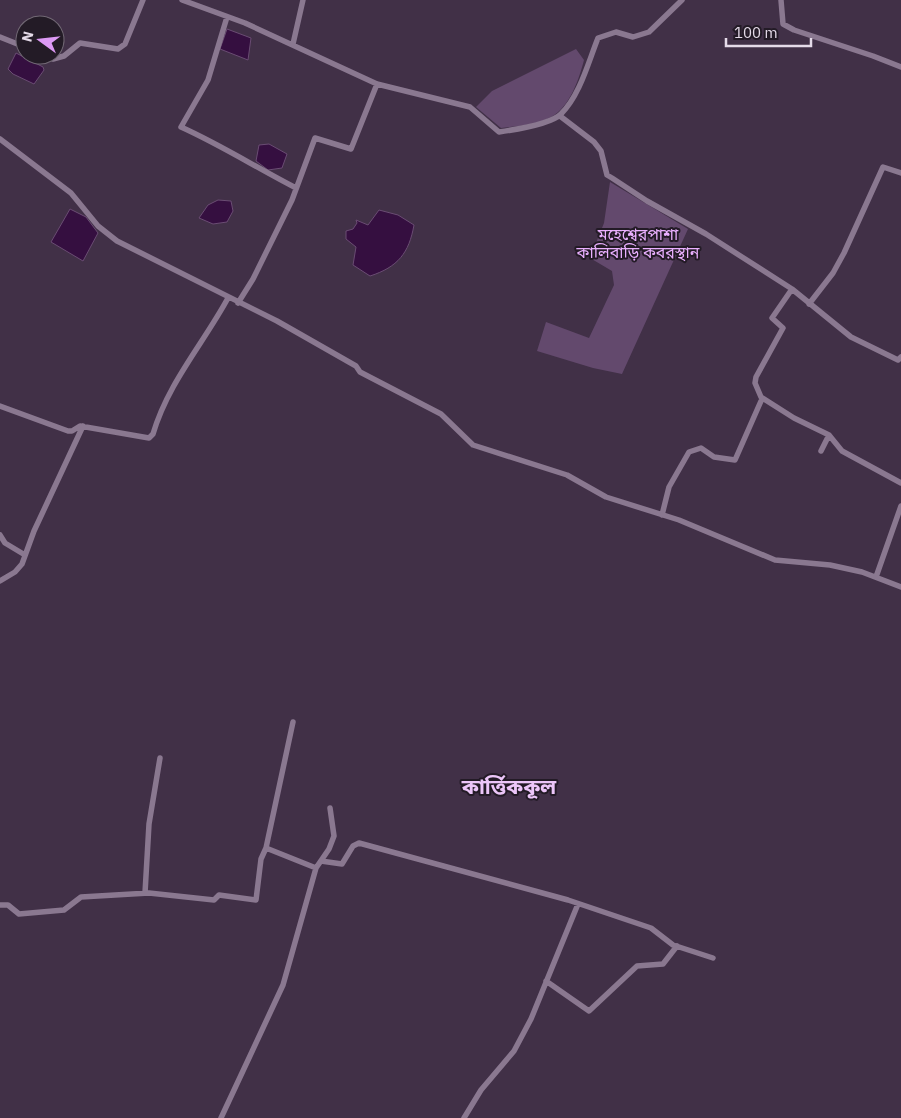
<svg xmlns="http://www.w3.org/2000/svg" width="901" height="1118" font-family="'IBM Plex Sans','Noto Sans Bengali',sans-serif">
<rect width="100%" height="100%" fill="#413047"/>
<path fill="#63496d" d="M576,49L584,60C579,79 570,107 551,117C537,125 517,126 501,128L476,107L492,91Z
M610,182L688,229L622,374L593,368L537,351L546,322L589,338L614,285L612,271L590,258L604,223Z"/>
<path fill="#350f40" stroke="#6a4c73" d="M227,29L251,38L248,60L220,49Z
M16,53L43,67L44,70L34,84L13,74L8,69Z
M269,144L287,154L282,168L268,170L256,161L259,145Z
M218,200L231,201L233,211L227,222L213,224L199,218L208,205Z
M70,209L86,217L98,233L83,261L51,242Z
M379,210L398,215L414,225C409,253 398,267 370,276L353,265L356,247L346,239V231L353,229L357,223L356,220L368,225Z"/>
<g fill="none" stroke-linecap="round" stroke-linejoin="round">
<path stroke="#8a7890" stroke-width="5.5" d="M182,0L245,23L377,84L470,107L499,132C513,130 551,124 561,114C580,95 588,63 598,38L616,32L633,37L649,32L682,0
M781,0L783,24L794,30L873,56L901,67
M227,17L208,80L181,127C221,145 257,168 296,188
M0,37L25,47
M293,44L303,0
M44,55L53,59L64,56L80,43L118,49L125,44L143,0
M560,116L594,142L601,151L607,175L612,178L647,201L706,234L792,289L851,337L898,360L901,357
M0,139L71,193L98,226L117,241L277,321L356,366L360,372L441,414L473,445L567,475L606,497L679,520L775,560L830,565L862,572L901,587
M792,289L772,318L783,328L756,377L755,383L761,397L794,418L829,435L842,451L901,483
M238,303L253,279L292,200L315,138L351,149L377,84
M809,304L833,273L844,253L883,167L901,173
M0,406L68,431H72L80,426L149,438L153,434C168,383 203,344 228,298
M821,451L829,435
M662,515L669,487L689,452L701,448L714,457L735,460L761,401
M0,535L5,543L25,555
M876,577L901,506
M0,581L15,572L22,564L34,531L83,426
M293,722L266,848L316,868
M321,861L342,864L353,846L359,843L568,900L651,928L673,945L713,958
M145,893L149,824L160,758
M0,905H8L19,914L64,910L81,897L149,893L214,900L219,895L256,900L261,859L266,848
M546,981L589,1011L637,966L663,964L677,946
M221,1118L283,985L316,868L329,849L334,836L330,808
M464,1118L481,1090L514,1051L531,1019L578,904"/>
</g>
<g text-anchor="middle" stroke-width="4" stroke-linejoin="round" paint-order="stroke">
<g font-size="16" fill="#eab0ff" stroke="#231b26">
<text x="638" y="240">মহেশ্বেরপাশা<tspan x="638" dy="18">কালিবাড়ি কবরস্থান</tspan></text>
</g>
<g font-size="21" font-weight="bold" fill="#ecc6f9" stroke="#231b26">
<text x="509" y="794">কার্ত্তিককূল</text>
</g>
</g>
<g transform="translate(40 40) rotate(285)"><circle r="24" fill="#231b26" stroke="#716874"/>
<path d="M0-4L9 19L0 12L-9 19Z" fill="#dc99f4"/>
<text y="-8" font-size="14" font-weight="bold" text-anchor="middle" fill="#e5dbe9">N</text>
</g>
<path d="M726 38v8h85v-8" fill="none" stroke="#e5dbe9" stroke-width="2.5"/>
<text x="734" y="38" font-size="15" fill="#e5dbe9" stroke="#231b26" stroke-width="4" paint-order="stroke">100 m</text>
</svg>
